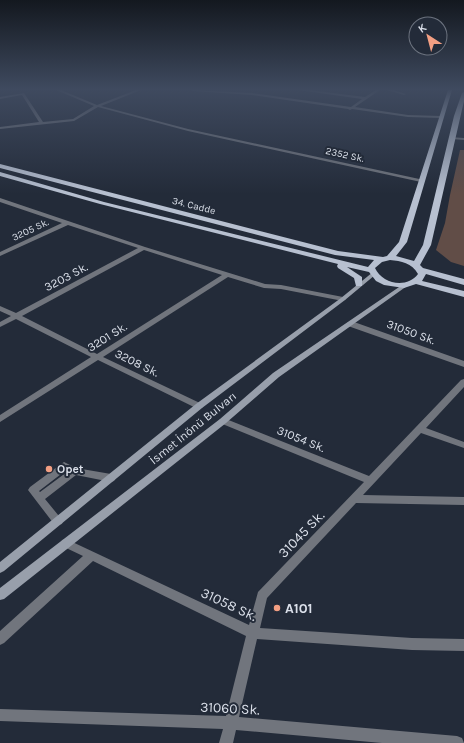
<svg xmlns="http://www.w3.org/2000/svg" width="464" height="743" font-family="Karla,sans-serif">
<rect width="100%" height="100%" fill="#232b39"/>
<path fill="#614d47" d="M460,150H464V266L451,262L436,250L445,223L450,195Z"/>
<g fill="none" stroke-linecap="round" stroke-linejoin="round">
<path fill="#71757d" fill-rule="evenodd" d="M56,90H61L97,105L136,90H141L101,106L188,129L424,180L421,182L188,131L98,107L74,121L0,129V127L39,122L22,95L0,99V97L24,93L43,122L73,119L94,106Z
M191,90L252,93L351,107L362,99L298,90H309L365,97L376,90H380L355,107L408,115L441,116L443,117L441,118L408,117L352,109L350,110L348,109L252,95L193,91Z
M387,90H393L406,94L404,95Z
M450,137L464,138V140L452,139H450Z
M0,198L145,247L265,284L281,285L343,297L346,299L343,301L281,289L264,288L228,277L103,357L202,404L203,406L202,408H196L98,360L0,422V415L91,357L16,319L0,327V322L11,316L0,311V306L16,313L138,248L68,225L0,256V252L62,223L0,202ZM144,250L222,275L97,354L22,316Z
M348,322H354L464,361V367L348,326L347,324Z
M464,379V387L426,428L464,442V448L421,433L363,495L464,497V505L356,503L267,598L260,628L412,638L464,639V651L412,650L257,639L239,717L457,736L462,738L464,743H382L236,730L233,743H219L223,729L0,721V709L226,716L246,636L93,561L4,643L0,645V631L83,556L62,546L61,543L62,540L66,539L249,625L258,592L364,482L220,423L219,421L220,419H226L369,476L461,380Z
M64,462L76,468L111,474L114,475L116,478L114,481L111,482L76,475L45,499L63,521L62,524L58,525L54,524L28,490L30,487L61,464ZM65,471L67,472L40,492L39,491Z"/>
<path fill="#989fab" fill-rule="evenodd" d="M373,272L376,274L375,275L345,300L202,408L4,571L0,573V562L196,404L341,298Z
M405,283L408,285L407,286L279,377L226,423L4,599L0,600V588L220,419L273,373Z"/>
<path fill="#b7c0d0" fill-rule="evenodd" d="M448,90H452L407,242L396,256L414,261L423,245L454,116L462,93L464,92V101L431,245L420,265L423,268L464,279V285L426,274L422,281L464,291V297L416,284L404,288L384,285L376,281L369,272L347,267L362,277V286H356L354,278L338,268L337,266L338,264L100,204L0,176V172L104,202L368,267L374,260L335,255L0,168V164L338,251L383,257L387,256L399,242ZM390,260C401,261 412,263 418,274C407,289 382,284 375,268L382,262Z"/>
</g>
<linearGradient id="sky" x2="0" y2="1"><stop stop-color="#13181f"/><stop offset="0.46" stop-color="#3f4a5f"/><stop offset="1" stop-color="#3f4a5f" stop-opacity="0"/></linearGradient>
<rect width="464" height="194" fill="url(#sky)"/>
<g fill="#f39f83" stroke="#232b39" stroke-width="1.5">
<circle cx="49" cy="469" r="4"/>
<circle cx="277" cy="608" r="4"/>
</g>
<g text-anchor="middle" stroke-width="4" stroke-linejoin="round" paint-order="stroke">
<g font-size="10" fill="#dadfe9" stroke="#232b39">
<text transform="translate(345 154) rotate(12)" y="4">2352 Sk.</text>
<text transform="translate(194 205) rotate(14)" y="4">34. Cadde</text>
<text transform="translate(30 229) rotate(-25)" y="4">3205 Sk.</text>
</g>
<g font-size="12" fill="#dadfe9" stroke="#232b39">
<text transform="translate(66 277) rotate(-28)" y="4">3203 Sk.</text>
<text transform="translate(411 332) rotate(20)" y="4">31050 Sk.</text>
<text transform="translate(107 337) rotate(-32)" y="4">3201 Sk.</text>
<text transform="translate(137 363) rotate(26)" y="4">3208 Sk.</text>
<text transform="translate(193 428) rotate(-39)" y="4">İsmet İnönü Bulvarı</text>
<text transform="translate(301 439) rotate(22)" y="4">31054 Sk.</text>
</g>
<g font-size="12" font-weight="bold" fill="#dadfe9" stroke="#232b39" text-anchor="start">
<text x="57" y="473">Opet</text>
</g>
<g font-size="14" fill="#dadfe9" stroke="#232b39">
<text transform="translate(301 534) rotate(-46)" y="5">31045 Sk.</text>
<text transform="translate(229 604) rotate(25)" y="5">31058 Sk.</text>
<text transform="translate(230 708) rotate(3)" y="5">31060 Sk.</text>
</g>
<g font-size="14" font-weight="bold" fill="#dadfe9" stroke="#232b39" text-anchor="start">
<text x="285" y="613">A101</text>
</g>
</g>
<g transform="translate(428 36) rotate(324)"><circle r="19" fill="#232b39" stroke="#6c737f"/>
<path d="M0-3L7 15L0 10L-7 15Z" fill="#f39f83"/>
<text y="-6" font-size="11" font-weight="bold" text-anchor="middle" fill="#dadfe9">K</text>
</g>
</svg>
